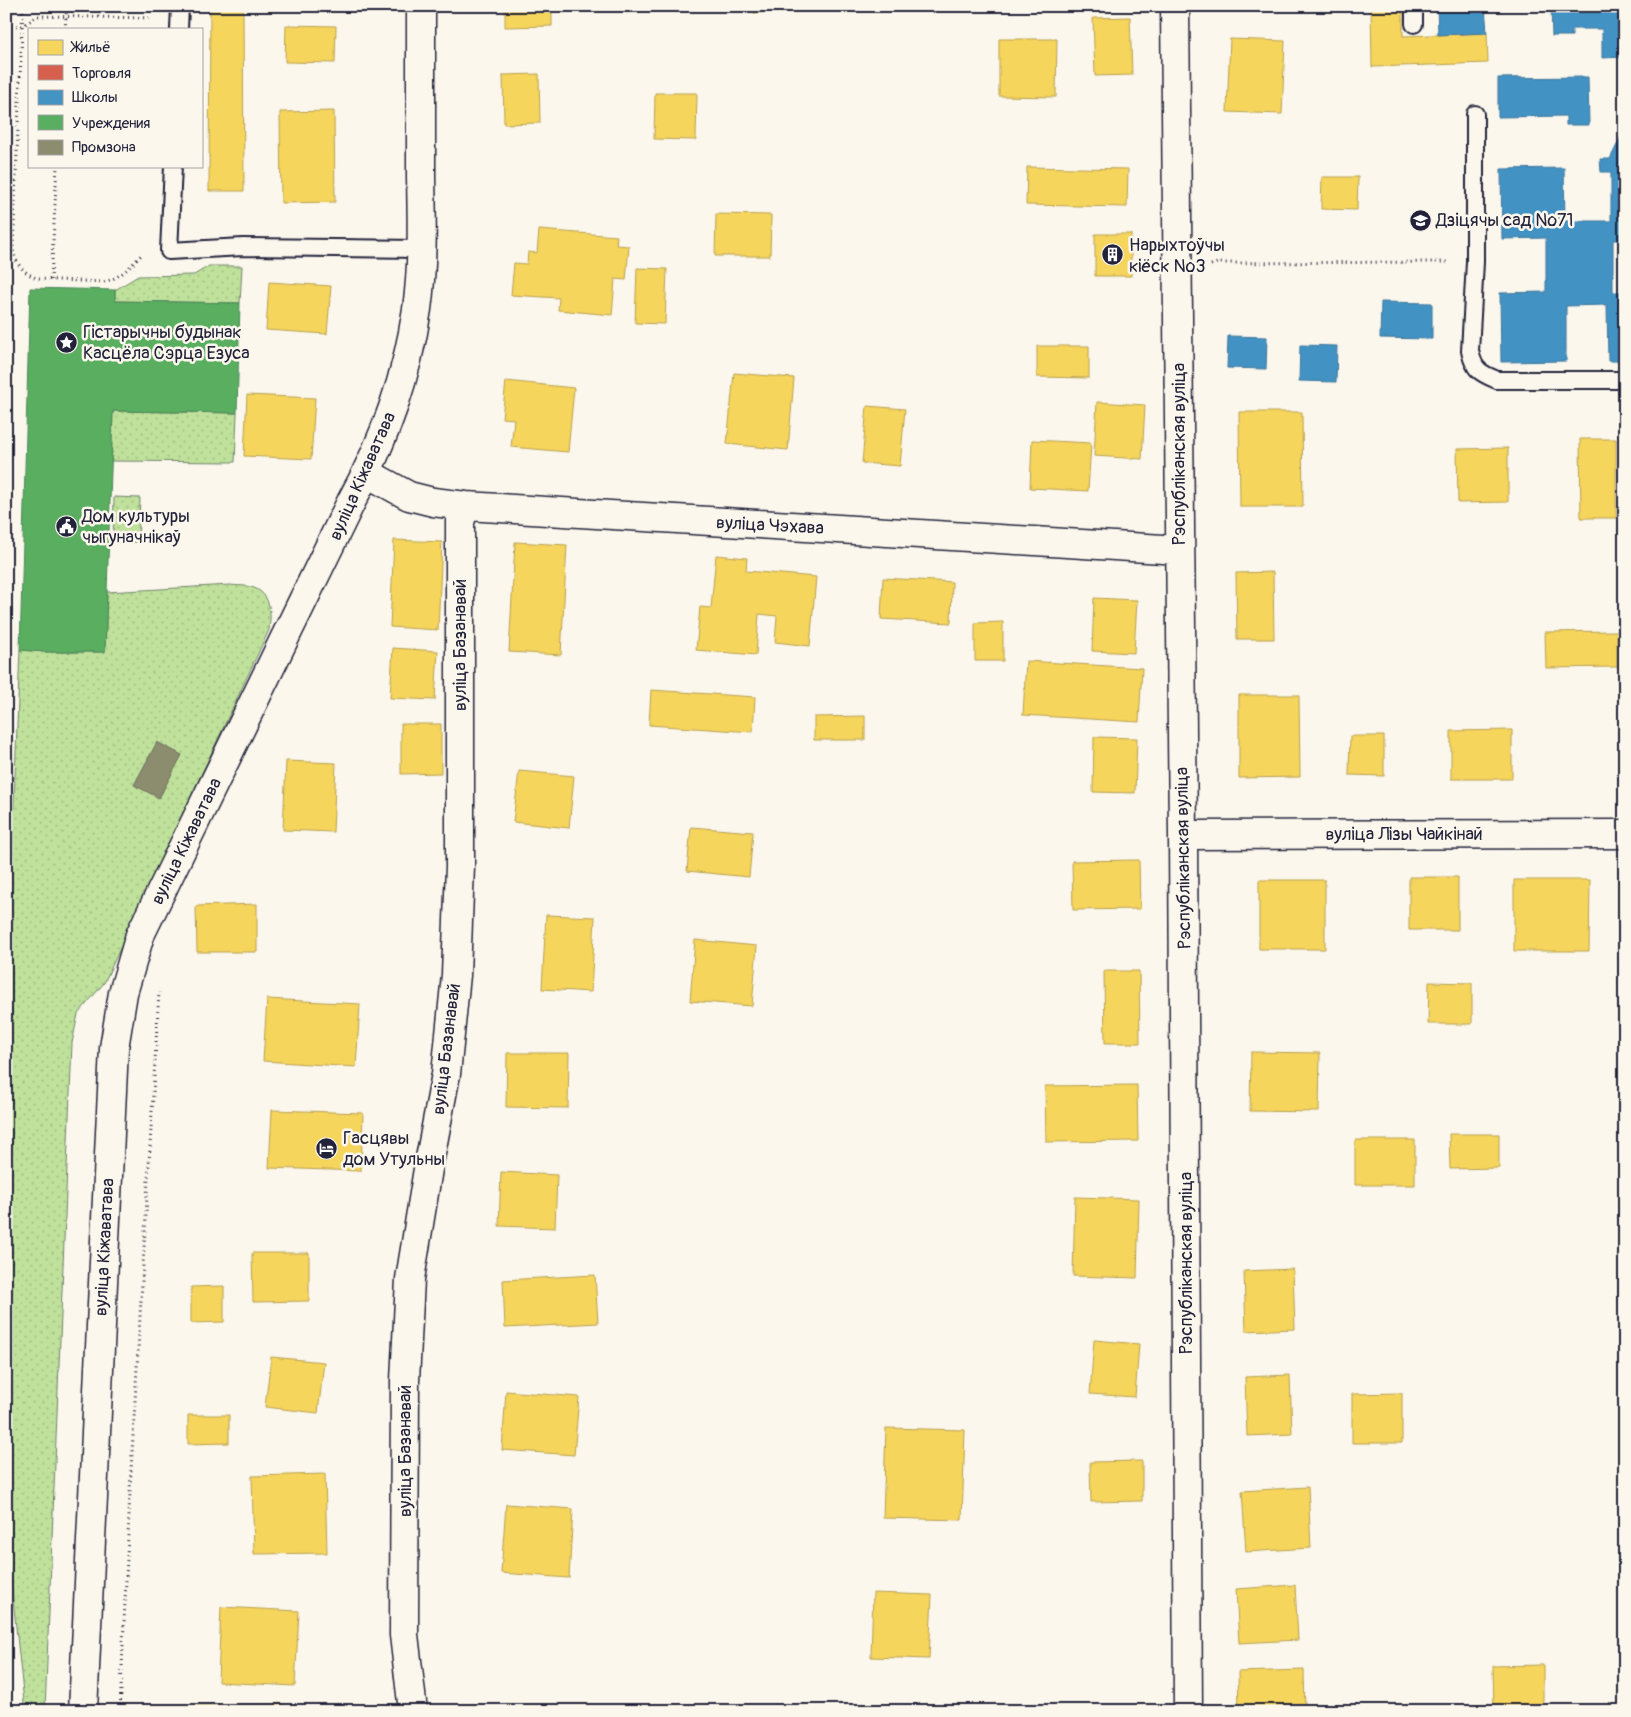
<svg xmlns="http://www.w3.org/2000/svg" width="1631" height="1717" font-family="Pangolin,sans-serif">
<defs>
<pattern id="grass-dots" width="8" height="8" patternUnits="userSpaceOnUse" patternTransform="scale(1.25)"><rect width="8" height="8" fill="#bfe19b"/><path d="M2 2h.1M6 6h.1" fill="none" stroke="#a4c186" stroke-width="1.8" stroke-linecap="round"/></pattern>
</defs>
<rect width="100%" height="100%" fill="#fbf7ec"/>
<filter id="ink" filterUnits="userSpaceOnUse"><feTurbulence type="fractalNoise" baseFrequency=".02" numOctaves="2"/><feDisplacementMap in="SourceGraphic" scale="10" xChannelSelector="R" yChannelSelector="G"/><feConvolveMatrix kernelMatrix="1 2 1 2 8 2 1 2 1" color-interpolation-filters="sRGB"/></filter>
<g filter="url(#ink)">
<path fill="url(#grass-dots)" stroke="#70826b" d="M209,266H242L240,303L115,301V290L138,276L194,275Z
M113,411L237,413L235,462L111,461Z
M114,497L140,498L138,542H113Z
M230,585C237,586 247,585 254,588C272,595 271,615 269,630L104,983L78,1014L72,1043L45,1711H25L6,1533V1002L20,650L45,652H105L107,592Z"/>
<path fill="#f6d55c" stroke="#b69f52" d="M210,6H243L244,191H209Z
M505,6H552V26L505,27Z
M754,6H799V11L754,13Z
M1371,6H1403V36L1487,33L1488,63L1372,67Z
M1130,17L1132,75L1095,76L1093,18Z
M286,25L336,26L335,63L285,62Z
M999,39H1057L1056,97L999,96Z
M1230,39L1285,41L1282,114L1227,112Z
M539,74L540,123L504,124L503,75Z
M655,93H697L696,140L654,139Z
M334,111L335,202L281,203L280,112Z
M1027,167L1128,169L1127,207L1026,205Z
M1322,177H1358L1357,210L1321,209Z
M716,214L771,215L770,256H715Z
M539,230L617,236L616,245L629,246L626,280L615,279L612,315L558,310L559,298L511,295L514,263L527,264L528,252L537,253Z
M1095,234H1131V276H1095Z
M637,268L667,269L665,324L635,323Z
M269,282L331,286L327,334L266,330Z
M1037,346H1089V378L1037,377Z
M734,373L794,378L788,450L727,444Z
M506,381L574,388L568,452L511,447L514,419L502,418Z
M247,395L315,398L311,459L244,456Z
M1097,402L1145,405L1142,459L1094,456Z
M867,406L905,409L900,466L862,463Z
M1239,412H1302L1303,507H1240Z
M1580,439H1616V518H1581Z
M1032,440L1091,443L1088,491L1030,488Z
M1508,448V502L1458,503L1457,449Z
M394,540L442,542L438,630L390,627Z
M515,542L567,545L561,655L509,652Z
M716,555L747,558L746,571L816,577L810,646L775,642L777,616L759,614L756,655L696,650L700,607L711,608Z
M1273,572L1274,639H1237L1236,573Z
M883,578L952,582L951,623L881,619Z
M1094,598L1137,600L1134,653L1092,651Z
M1003,622V661H975V623Z
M1617,631V667L1546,668L1545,632Z
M393,648L438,651L435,700L390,698Z
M1026,661L1142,668L1139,722L1023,715Z
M651,690L755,697L753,732L649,725Z
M1239,695H1299L1300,777L1239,778Z
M865,716V740H814V717Z
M401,724H441V773L401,774Z
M1512,730V779H1451V731Z
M1350,736H1384V776L1349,775Z
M1094,737L1137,738L1135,793L1093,792Z
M286,761L336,763L333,832L283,830Z
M519,771L574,776L569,828L513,822Z
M691,827L753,832L749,877L687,871Z
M1139,860L1140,909L1073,910L1072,861Z
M1409,877H1458V930H1409Z
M1259,880H1325V949H1259Z
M1514,880H1590L1589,951H1514Z
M257,904V952H197L196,906Z
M546,915L595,917L591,992L542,989Z
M695,940L757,946L752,1006L690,1001Z
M1104,971H1139L1140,1043H1105Z
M1429,982L1472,983V1024H1428Z
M267,999L360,1004L356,1067L263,1061Z
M1251,1052L1320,1053L1319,1112L1250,1111Z
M507,1053H569L568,1108L506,1107Z
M1137,1085L1138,1141L1046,1142L1045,1086Z
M272,1110L363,1113L361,1171L269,1168Z
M1449,1134H1499V1168L1450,1169Z
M1355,1140H1415V1185H1355Z
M501,1172L557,1175L555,1228L499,1226Z
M1075,1197L1139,1199L1137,1278L1073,1276Z
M252,1253H309V1301L253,1302Z
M1293,1269L1295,1329L1246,1331L1244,1271Z
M595,1275L598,1323L505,1328L503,1280Z
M224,1286V1322L191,1323V1287Z
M1094,1340L1139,1344L1135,1397L1090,1394Z
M271,1357L324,1362L318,1413L265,1407Z
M1290,1375L1292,1434L1247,1436L1245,1377Z
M506,1391L579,1397L574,1455L502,1450Z
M1402,1393V1443H1352V1394Z
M188,1415H229V1443L188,1444Z
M886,1428L965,1430L962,1520L883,1518Z
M1142,1461V1501L1091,1502L1090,1462Z
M325,1474L327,1553L254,1554L252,1476Z
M1308,1487L1311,1548L1246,1552L1242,1491Z
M506,1504L573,1509L569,1578L501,1573Z
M1295,1585L1298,1640L1239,1643L1236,1589Z
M873,1593L932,1595L929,1659L871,1657Z
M221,1607L299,1611L295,1686L218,1682Z
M1543,1665V1711H1494L1493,1666Z
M1304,1670L1305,1711H1239L1238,1672Z
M284,1704V1711H159V1706Z
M1071,1709L1111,1711H1071Z"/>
<path fill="#d6604d" stroke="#a04d48" d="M75,6H150V11Z"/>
<path fill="#4393c3" stroke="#39719a" d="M1437,6H1485L1487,33L1438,35Z
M1551,6H1625V57L1602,58V29H1572V36H1552Z
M1588,77L1589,125H1566V116L1498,117V78Z
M1625,129V240H1613V292H1625V361H1608L1607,305L1566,306V361L1501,362L1500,293L1546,292V238L1502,239L1501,169L1564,168L1565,221H1611V172H1601L1600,159H1610Z
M1381,302L1432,303V339L1380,338Z
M1228,336L1267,337L1266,369L1227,368Z
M1300,345L1337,346L1336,382L1299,381Z"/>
<path fill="#5aae61" stroke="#498456" d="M30,288L115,290V301L240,303L237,413L113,411L105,652H45L20,650Z"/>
<path fill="#8c8c6e" stroke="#6c6c5f" d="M157,742L182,755L159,798L134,785Z"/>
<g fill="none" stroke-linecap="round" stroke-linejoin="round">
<defs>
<path id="service" d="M1414,6V24
M179,29L180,6
M1475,114V262L1470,351C1474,370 1480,373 1497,380H1625
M173,166L169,251L243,247L421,249"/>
<path id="minor" d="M1175,6L1183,835L1188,1711
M367,473L409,496L433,502L466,506L1179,550
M1183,835L1625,834
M413,1711L404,1635L405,1381L410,1279L428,1169L446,1074L456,975L460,866V521L466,506"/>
<path id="secondary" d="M83,1711L114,1048L123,993L140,935L351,502C384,442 407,377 417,309C423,266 422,221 421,177C421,120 421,63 421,6"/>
</defs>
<use href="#service" stroke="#22223b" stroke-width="20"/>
<use href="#minor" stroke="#22223b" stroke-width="31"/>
<use href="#secondary" stroke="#22223b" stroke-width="31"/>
<path stroke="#22223b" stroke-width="3" stroke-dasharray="1 4" stroke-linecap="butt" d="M23,6L13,249C16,265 23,272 38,279L103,282C121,278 131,266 143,253
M6,25L22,26L38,16L153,18
M65,29L67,6
M1211,265L1217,263L1449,262
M51,280L57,166
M120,1711L131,1470L159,992"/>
<use href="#service" stroke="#fbf7ec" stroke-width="16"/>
<use href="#minor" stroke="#fbf7ec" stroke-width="28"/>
<use href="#secondary" stroke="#fbf7ec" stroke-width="28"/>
</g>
</g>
<defs>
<symbol id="school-disc" viewBox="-11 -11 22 22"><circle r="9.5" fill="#22223b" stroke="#fbf7ec"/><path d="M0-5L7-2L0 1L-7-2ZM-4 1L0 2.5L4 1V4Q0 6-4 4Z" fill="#fff"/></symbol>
<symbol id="building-disc" viewBox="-11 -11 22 22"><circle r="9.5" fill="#22223b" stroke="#fbf7ec"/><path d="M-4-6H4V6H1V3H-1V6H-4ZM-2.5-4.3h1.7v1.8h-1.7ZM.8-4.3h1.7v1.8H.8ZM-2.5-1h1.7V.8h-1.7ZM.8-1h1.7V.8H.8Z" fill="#fff"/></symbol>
<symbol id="sight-disc" viewBox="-11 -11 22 22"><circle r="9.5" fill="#22223b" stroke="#fbf7ec"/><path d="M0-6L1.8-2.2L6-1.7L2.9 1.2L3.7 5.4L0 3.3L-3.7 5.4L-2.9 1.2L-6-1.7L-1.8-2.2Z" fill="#fff"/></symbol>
<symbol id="civic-disc" viewBox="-11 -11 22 22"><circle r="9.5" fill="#22223b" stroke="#fbf7ec"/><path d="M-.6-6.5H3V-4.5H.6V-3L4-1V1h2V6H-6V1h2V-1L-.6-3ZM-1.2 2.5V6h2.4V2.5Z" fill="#fff"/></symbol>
<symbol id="hotel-disc" viewBox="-11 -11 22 22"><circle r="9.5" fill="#22223b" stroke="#fbf7ec"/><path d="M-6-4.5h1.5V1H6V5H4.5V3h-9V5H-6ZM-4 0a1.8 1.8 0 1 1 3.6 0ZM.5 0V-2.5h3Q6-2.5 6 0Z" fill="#fff"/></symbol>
</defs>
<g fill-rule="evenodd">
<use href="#school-disc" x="1408" y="208" width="25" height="25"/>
<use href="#building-disc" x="1100" y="242" width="25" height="25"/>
<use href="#sight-disc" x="54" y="330" width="25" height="25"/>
<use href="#civic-disc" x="54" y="514" width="25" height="25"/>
<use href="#hotel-disc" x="314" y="1136" width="25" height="25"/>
</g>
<g text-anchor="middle" stroke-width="5" stroke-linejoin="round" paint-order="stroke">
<g font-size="18" fill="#22223b" stroke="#fbf7ec" text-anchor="start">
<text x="1436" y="226">Дзіцячы сад №71</text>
<text x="1129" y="251">Нарыхтоўчы<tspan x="1129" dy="21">кіёск №3</tspan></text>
<text x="83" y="338">Гістарычны будынак<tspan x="83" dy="21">Касцёла Сэрца Езуса</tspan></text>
<text x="82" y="522">Дом культуры<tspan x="82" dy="21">чыгуначнікаў</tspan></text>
<text x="343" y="1144">Гасцявы<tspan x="343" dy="21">дом Утульны</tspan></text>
</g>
<g font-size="18" fill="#22223b" stroke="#fbf7ec">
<text transform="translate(1179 454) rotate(-90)" y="6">Рэспубліканская вуліца</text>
<text transform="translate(362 476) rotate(-66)" y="6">вуліца Кіжаватава</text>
<text transform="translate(770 525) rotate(3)" y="6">вуліца Чэхава</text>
<text transform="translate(460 645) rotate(-90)" y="6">вуліца Базанавай</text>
<text x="1404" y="840">вуліца Лізы Чайкінай</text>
<text transform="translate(186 841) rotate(-64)" y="6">вуліца Кіжаватава</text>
<text transform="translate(1183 858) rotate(-91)" y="6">Рэспубліканская вуліца</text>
<text transform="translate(446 1049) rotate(-83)" y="6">вуліца Базанавай</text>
<text transform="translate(104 1247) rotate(-87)" y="6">вуліца Кіжаватава</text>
<text transform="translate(1186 1263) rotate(-90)" y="6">Рэспубліканская вуліца</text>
<text transform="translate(405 1451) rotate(-90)" y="6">вуліца Базанавай</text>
</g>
</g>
<rect width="1631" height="1717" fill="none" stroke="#fbf7ec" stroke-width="25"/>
<rect x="12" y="12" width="1606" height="1692" fill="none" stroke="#22223b" stroke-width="2" filter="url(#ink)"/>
<rect x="28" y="28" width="175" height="140" fill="#fbf7ec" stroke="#a4a2a5"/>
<rect x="38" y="40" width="25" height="15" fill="#f6d55c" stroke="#a4a2a5"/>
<text x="72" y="52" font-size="15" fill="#22223b">Жильё</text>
<rect x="38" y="65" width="25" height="15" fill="#d6604d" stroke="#a4a2a5"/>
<text x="72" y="78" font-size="15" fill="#22223b">Торговля</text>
<rect x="38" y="90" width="25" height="15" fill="#4393c3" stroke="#a4a2a5"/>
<text x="72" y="102" font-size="15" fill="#22223b">Школы</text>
<rect x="38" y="115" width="25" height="15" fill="#5aae61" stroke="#a4a2a5"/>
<text x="72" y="128" font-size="15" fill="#22223b">Учреждения</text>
<rect x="38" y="140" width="25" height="15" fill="#8c8c6e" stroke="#a4a2a5"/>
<text x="72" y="152" font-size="15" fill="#22223b">Промзона</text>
</svg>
